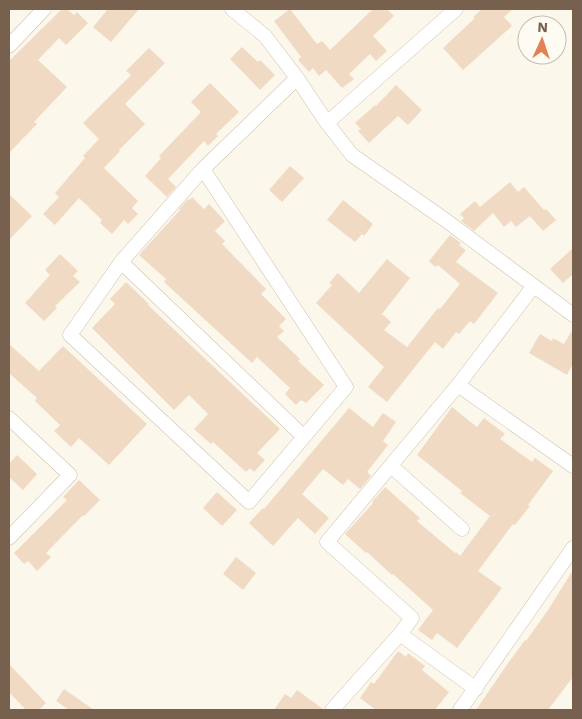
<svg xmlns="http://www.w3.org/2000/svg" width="582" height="719" font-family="'Work Sans',sans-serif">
<rect width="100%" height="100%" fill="#fcf7eb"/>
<path fill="#f0dac4" d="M62,9H67L74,15L77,12L88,23L66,45L59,38L38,60L67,87L34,122L37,124L9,153V61Z
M108,9H139L111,42L93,27Z
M290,9L317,44L322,41L330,50L373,9H387L394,16L373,36L387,51L376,61L370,54L349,74L354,79L342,88L326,70L319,76L313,68L309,72L298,60L301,57L274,21Z
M482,9H513L504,17L512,26L463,70L443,48L475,18L473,17Z
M242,47L258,62L260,60L275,75L260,90L230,59Z
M149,48L165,63L125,104L145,124L119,150L120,151L104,168L138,201L132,208L138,214L128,224L124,220L112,234L100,223L102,220L79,198L55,225L43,214L59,197L55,193L85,158L83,156L99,139L83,123L131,75L126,71Z
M210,83L239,112L216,134L218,136L208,146L204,141L168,179L176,187L167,197L145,176L161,158L159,156L201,112L191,102Z
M396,85L422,110L408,125L398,116L369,143L358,131L361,129L355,123L375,105L376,106Z
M290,166L304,178L282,202L269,190Z
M510,182L518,192L524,187L544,210L546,209L556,220L543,231L530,216L516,227L511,221L504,227L493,213L474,231L461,221L464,218L460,214L475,201L480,207Z
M9,194L32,216L9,240Z
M192,197L204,209L209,204L225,221L215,231L225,241L222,244L266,289L261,294L286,319L279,326L284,331L277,337L300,359L298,361L324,385L306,403L301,400L296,405L285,394L290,388L257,357L252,363L164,282L166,279L139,255L180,210L179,209L188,199L190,200Z
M343,200L373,224L364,236L362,234L355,242L327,220Z
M450,235L461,243L459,245L466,250L456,262L498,293L474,324L470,321L459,334L456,332L443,349L435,342L387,402L368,387L384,367L316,303L332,285L329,283L338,273L359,293L387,259L410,278L382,314L391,322L384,330L407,347L438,308L440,309L460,284L438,265L435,267L429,261Z
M573,248V274L563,283L550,269Z
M60,254L78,271L73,276L80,282L55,306L57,308L44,321L25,303L50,275L45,270Z
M126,282L149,304L148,305L280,429L257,453L265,460L254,472L250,468L246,472L213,442L211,444L194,429L208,414L189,395L174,410L92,328L115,304L110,299Z
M573,329V364L567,375L529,353L540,334L552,341L553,338L564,344Z
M9,344L39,371L63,346L147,424L109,465L79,438L71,447L54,431L60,425L35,401L37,398L9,373Z
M452,407L477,427L484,418L505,434L500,439L532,462L535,458L553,471L528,505L530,506L515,525L513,524L478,571L502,588L457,648L437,633L432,640L418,630L433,610L393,574L392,575L367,552L366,553L345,534L373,503L372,502L385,487L420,518L417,521L455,553L456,552L460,556L490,516L460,493L462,491L417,455Z
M349,408L373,427L383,413L396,422L383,441L388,445L367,472L371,476L360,489L348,479L343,485L323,469L302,494L329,518L315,534L298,518L273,546L249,523L263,508L264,509Z
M17,455L37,474L23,490L9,477V464Z
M79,480L100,500L84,516L83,515L46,553L51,557L37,571L28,561L24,564L14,553L67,500L63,497Z
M217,492L237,510L222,526L203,508Z
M236,557L256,573L243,590L223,574Z
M573,570V677L548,710H476L506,666L525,640L526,641L548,610Z
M398,651L406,657L408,653L425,666L422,670L449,692L435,710H376L360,698L371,682L374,684Z
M9,664L46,703L39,710H26L9,692Z
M64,689L94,710H69L56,701Z
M297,690L323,709V710H274L285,694L291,698Z"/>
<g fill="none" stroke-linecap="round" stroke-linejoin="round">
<defs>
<path id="minor" d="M232,9L265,36L297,78L327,123L352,155L444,219L573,315
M9,46L44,9
M327,123L456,9
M203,169L121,262L70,335L249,502L346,387L203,169L297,78
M121,262L304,437
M458,385L573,466
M9,418L70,475L9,538
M391,466L462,529
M400,634L476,689
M332,710L400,634L412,618L327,542L458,385L533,287
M460,710L573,548"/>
</defs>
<use href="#minor" stroke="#cec0b0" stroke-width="15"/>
<use href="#minor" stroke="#fff" stroke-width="14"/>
</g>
<rect width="582" height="719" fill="none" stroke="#77614e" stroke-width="20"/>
<g transform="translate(542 40) rotate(3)"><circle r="24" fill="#fefbf2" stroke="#c8bdb0"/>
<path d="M0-4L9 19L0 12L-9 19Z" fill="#e08256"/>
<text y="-8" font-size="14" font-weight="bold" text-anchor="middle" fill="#77614e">N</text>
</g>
</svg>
